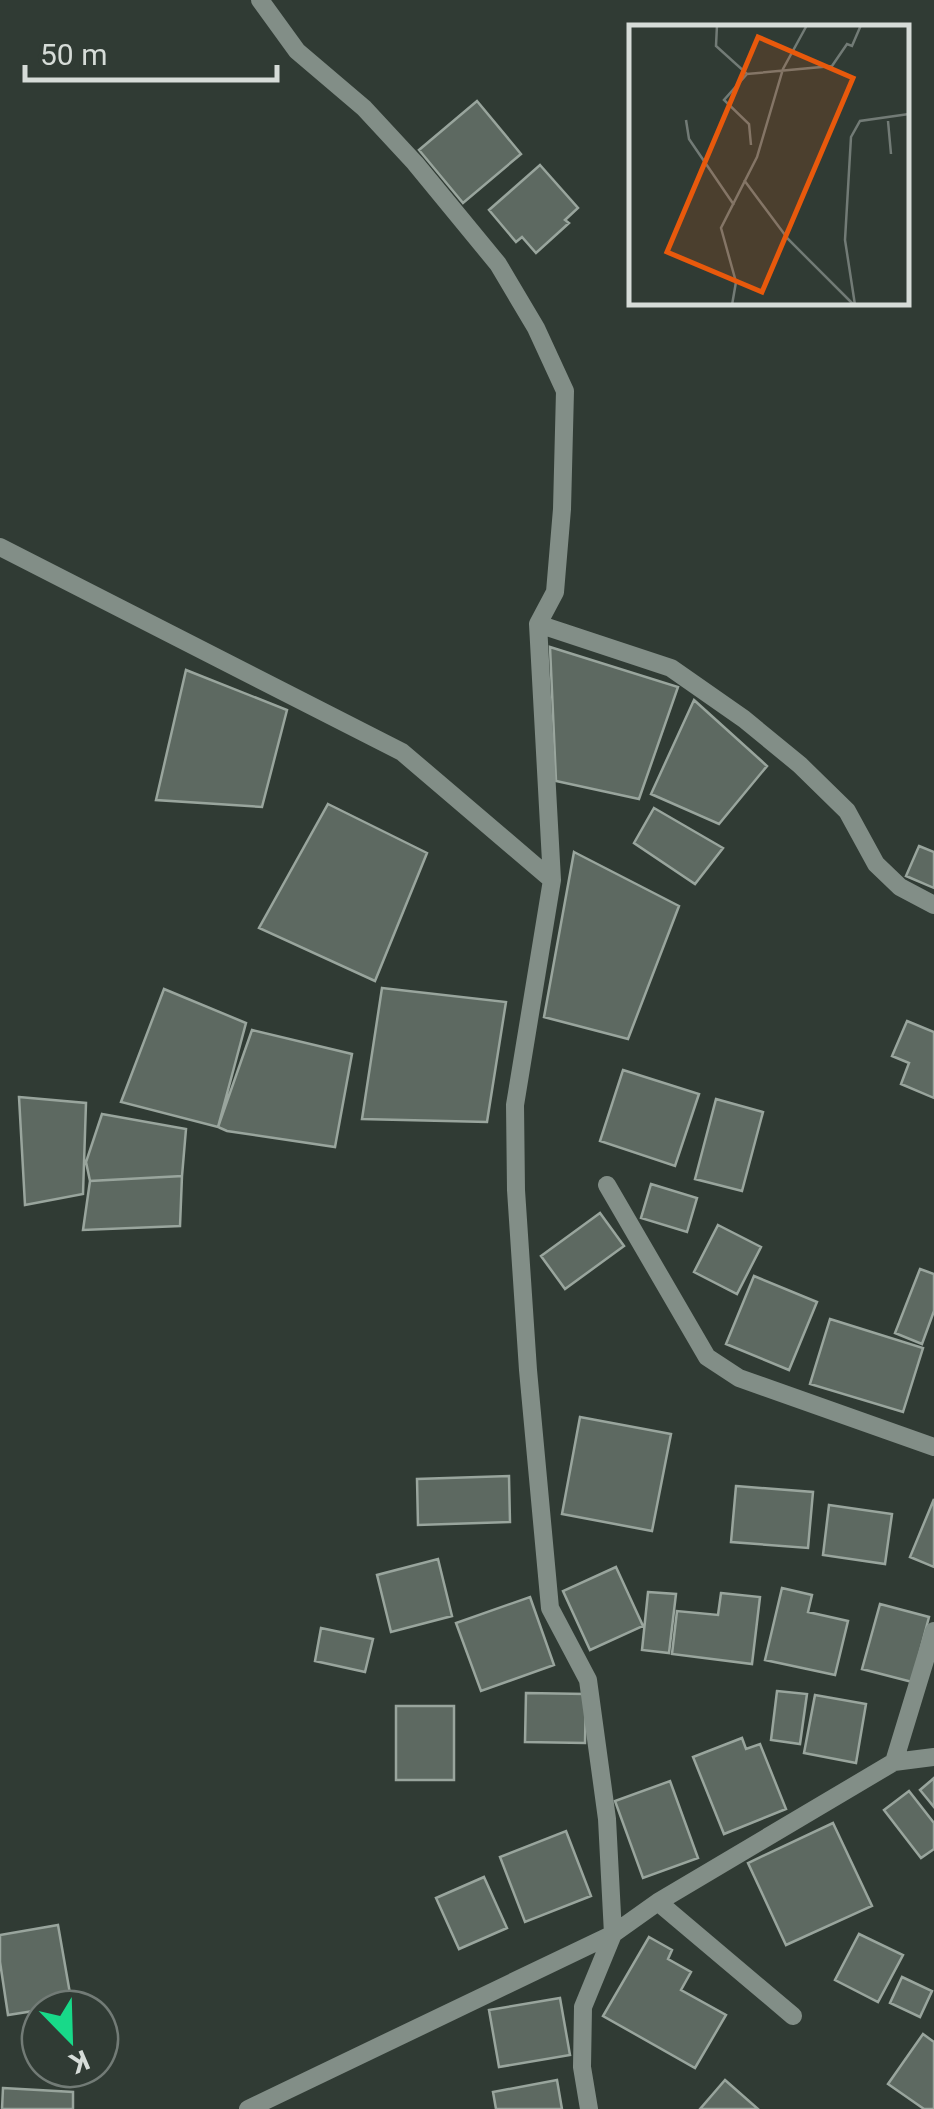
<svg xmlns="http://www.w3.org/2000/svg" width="934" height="2109" font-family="Roboto,sans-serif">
<rect width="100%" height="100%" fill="#303b34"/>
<path fill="#5d6961" stroke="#99a59d" stroke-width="2.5" d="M477,101L521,154L463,203L419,150Z
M540,165L578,208L565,220L569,223L536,253L522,237L516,242L489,210Z
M550,647L678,687L639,799L556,781Z
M186,670L287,710L262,807L156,800Z
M694,700L767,766L719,824L651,794Z
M328,804L427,853L375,981L259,928Z
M654,808L723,848L695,884L634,843Z
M919,846L934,852V888L906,876Z
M574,852L679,906L628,1039L544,1017Z
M382,988L506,1002L487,1122L362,1119Z
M164,989L246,1023L218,1127L121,1102Z
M907,1021L934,1032V1098L901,1084L909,1063L892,1056Z
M252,1030L352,1054L335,1147L227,1131L218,1127Z
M623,1070L699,1094L675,1166L600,1141Z
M19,1097L86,1103L83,1194L25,1205Z
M716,1099L763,1112L742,1191L695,1179Z
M102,1114L186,1129L182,1176L90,1181L86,1162Z
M182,1176L180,1226L83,1230L90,1181Z
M651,1184L697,1198L687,1232L641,1218Z
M600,1213L624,1246L565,1289L541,1256Z
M718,1225L761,1247L737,1294L694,1272Z
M920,1269L934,1274V1311L922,1344L895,1333Z
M754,1276L817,1302L789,1370L726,1344Z
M830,1319L923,1348L903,1412L810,1384Z
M580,1417L671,1434L652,1531L562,1514Z
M509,1476L510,1522L418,1525L417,1479Z
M736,1486L813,1492L808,1548L731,1542Z
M934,1499V1567L910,1557Z
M829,1505L892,1514L885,1564L823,1555Z
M438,1559L452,1616L391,1632L377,1575Z
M616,1567L643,1626L590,1650L563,1591Z
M782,1588L812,1595L808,1612L848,1621L835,1675L765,1660Z
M648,1592L676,1594L669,1653L642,1650Z
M721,1593L760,1597L752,1664L672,1654L677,1611L718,1615Z
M530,1597L554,1665L481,1691L456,1623Z
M880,1604L929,1617L912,1682L862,1669Z
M321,1628L373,1639L365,1672L315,1661Z
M777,1691L807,1694L800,1744L771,1740Z
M526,1693L586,1694L585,1743L525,1742Z
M815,1695L866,1704L856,1763L804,1753Z
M396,1706H454V1780H396Z
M742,1738L746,1749L760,1744L786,1809L724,1834L693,1757Z
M934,1778V1807L920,1790Z
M670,1781L698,1858L643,1878L615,1801Z
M909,1791L934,1823V1849L921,1858L884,1810Z
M833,1823L872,1906L786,1945L748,1863Z
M566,1831L591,1896L525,1922L500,1857Z
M484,1877L507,1928L459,1949L436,1898Z
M58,1925L72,2005L8,2015L0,1962V1935Z
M859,1934L903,1955L878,2002L835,1980Z
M649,1937L672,1950L668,1959L691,1972L681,1990L726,2015L695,2068L603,2016Z
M902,1977L932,1991L920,2017L890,2003Z
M560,1998L570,2055L499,2067L489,2010Z
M923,2034L934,2042V2109H924L888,2084Z
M557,2080L562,2109H496L493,2092Z
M725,2080L758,2109H700Z
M3,2088L73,2092V2109H2Z"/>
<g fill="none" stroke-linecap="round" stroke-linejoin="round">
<path stroke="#828e87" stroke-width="18" d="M260,0L297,51L364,108L415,163L498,264L536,328L565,391L562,509L555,592L538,624L552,880L515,1105L516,1190L528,1370L550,1608L588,1680L607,1819L613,1934L583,2007L582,2067L589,2109
M0,547L402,752L552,880
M538,624L671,668L744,719L800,765L847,811L876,864L900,887L934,905
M607,1185L707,1357L739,1378L934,1447
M894,1762L934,1631
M658,1902L793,2016
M248,2109L613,1934L658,1902L894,1762L934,1757"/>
</g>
<g transform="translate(629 25)">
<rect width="280" height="280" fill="#303b34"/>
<path fill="none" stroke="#727b76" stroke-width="2.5" d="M88,0L87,21L118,49L203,41L218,19L223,21L232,0M118,49L95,75L120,99L122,120M57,95L60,114L105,180M259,96L262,129M115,155L159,214L225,280M103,280L107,257L92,203L128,132L154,44L178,0M226,280L216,215L222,112L231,96L280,89"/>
<path fill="#e8590c" fill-opacity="0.15" stroke="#e8590c" stroke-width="5" d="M129,12L224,53L133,267L38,227Z"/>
<rect width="280" height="280" fill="none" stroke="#d6dcd8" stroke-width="5"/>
</g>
<g transform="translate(70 2039) rotate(157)"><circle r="48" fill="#303b34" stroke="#727b76" stroke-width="2.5"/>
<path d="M0-8L18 38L0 25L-18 38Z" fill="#18d989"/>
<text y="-15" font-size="28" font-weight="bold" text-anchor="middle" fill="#d6dcd8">K</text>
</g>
<path d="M25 65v15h252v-15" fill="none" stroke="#d6dcd8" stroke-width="5"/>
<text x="40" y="65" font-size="30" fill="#d6dcd8" stroke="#303b34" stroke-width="8" paint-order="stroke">50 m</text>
</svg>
